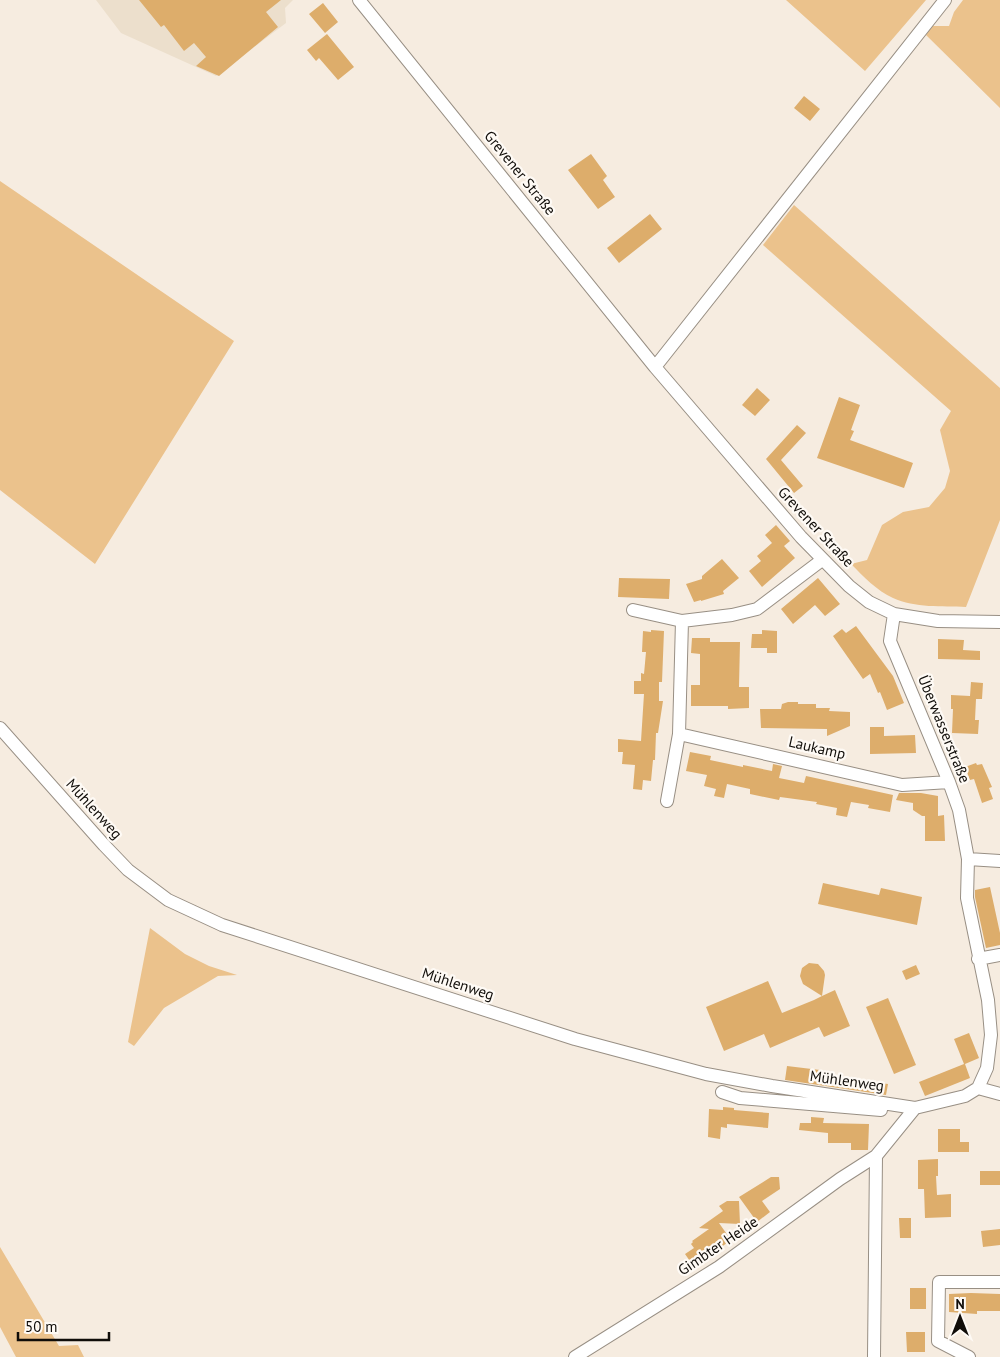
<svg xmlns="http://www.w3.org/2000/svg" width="1000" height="1357" font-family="'PT Sans',sans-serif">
<rect width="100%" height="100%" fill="#f6ece0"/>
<path fill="#ecdfcc" d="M96,0H293L285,8L286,23L216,76L121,33Z"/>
<path fill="#ebc28c" d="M786,0H926L865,71Z
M963,0H1000V108L926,35L932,26H949L954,12Z
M0,181L234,341L95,564L0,490Z
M794,205L1000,388V520L966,607C942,606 915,608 893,598C877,591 863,576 851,564L867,560L882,525L903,512L929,507L945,488L950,471L940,430L951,411L763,245Z
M150,928L185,954L209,966L237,975L218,976L164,1008L134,1046L128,1042Z
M0,1247L59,1346L78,1345L84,1357H16L0,1327Z"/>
<path fill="#ddad6b" d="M139,0H281L266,12L278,27L219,76L196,66L206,57L194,43L184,51L164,25L161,27Z
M323,3L338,22L325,33L309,14Z
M327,34L354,67L338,80L319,58L316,61L307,50Z
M804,96L820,109L810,121L794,108Z
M591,154L607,176L603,180L615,197L598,209L568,170Z
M650,214L662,229L619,263L607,248Z
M757,388L770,400L755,416L742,405Z
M839,397L860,405L851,430L854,431L850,440L913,463L904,488L817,458Z
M797,425L806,433L781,460L803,486L794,493L766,459Z
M776,525L790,541L784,546L795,558L762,587L749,571L761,561L757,556L772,543L765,535Z
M722,559L739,578L723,591L724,594L701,601V600L694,602L686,584L702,579V576Z
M619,578L670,579L669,599L618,597Z
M818,578L840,604L825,616L815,605L793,624L781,609Z
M856,626L893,676L904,703L887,710L880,692L878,693L870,674L863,679L833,636L842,629L846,633Z
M651,630L664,631L662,682H659V701H663L658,733H656L655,760H653L651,781L643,780L642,790L633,789L635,765L622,764L623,752H618V739L641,741L644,694H634V681H641V673L644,674L646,652H642L643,631L651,632Z
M762,630L777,631V653H767V648H751L752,634H762Z
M692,638H710V642H740L739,687H749V708L728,709V706H691V685H700V654L691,653Z
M938,639L964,640L963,650L980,651V660L938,659Z
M971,682L983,683L982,699H976L975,720H979L978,734L952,733L953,709H951V695L970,696Z
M788,702H798V704H816V708H830L829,711L850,712V726L827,736V729L761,728L760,709H781L782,704Z
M870,727H884V736L915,735L916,753L870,754Z
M690,752L711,756L710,760L743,767V765L772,771L773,764L782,766L779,778L804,783L806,776L893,795L890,812L868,808L869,805L851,802L847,817L836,815L837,808L816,804L817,802L780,797L779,800L750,794V789L727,784L724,798L714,796L716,789L704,786L707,775L686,771Z
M976,763L977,765L982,764L992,787L989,788L993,799L982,803L974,779L970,780L965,767Z
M899,793H921L938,796V816L944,815L945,841H925V816H922L913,810V803L896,800Z
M823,883L879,895L881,888L922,897L917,925L818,904Z
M990,887L1000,933V945L986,948L975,897V890Z
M809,963L818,964L824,971L825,975L822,996L835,990L850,1026L824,1037L819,1027L770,1048L764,1034L724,1051L706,1007L768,981L782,1013L814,1000L822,996L803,984L800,976L802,968Z
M916,965L920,974L906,980L902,971Z
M888,998L916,1065L894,1074L866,1007Z
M969,1033L979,1058L965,1064L970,1078L925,1096L919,1082L964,1064L954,1039Z
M787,1066L820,1070L819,1075L888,1084L886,1095L785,1080Z
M723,1107L734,1108V1110L769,1113L768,1128L727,1124V1128L721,1127L720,1139L708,1137L709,1109L723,1110Z
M811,1117L824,1118L823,1123L869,1124L868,1150H851V1143H828V1133L799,1130L800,1123H811Z
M938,1129H960V1142H969V1152H938Z
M938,1159V1176H936L937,1195L951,1194V1217L925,1218L924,1189H918V1160Z
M980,1171H1000V1185H980Z
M771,1177H779L780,1189L762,1201L770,1212L757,1222L739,1197Z
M727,1201H739L740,1224L719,1223L731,1240L702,1261L700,1258L692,1264L685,1254L694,1248L691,1244L693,1242L692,1241L709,1229L699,1228L723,1211L719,1206Z
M899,1218H911V1238H900Z
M1000,1229V1245L983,1247L981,1231Z
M910,1288H926V1309H910Z
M971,1293L1000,1294V1311H977V1314L949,1312V1294Z
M906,1332H925V1352H907Z"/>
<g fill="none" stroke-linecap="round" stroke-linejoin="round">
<defs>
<path id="minor" d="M359,0L655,367L801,537L849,586L869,602L894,614L938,621L1000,622
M655,367L945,0
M822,560L757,609L732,615L682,621L679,734L902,785L949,782
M633,610L682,621
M894,614L890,641L949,782L959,810L968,859L967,898L988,1000L991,1035L987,1068L978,1088
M0,728L104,845L128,870L168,900L222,925L575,1039L706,1074L772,1086L915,1108L965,1096L978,1088
M667,801L679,734
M968,859L1000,861
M978,959L1000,955
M978,1088L1000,1094
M722,1092L740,1098L881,1110
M575,1357L719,1267L840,1179L876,1156L915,1108
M874,1357L876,1156
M969,1357L938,1341L939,1282H1000"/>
</defs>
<use href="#minor" stroke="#988f84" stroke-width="14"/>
<use href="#minor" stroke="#fff" stroke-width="12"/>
</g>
<g text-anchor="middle" stroke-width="4.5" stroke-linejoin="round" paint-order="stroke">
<g font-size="15" fill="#100d09" stroke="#fefaf5">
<text transform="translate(520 173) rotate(51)" y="5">Grevener Straße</text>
<text transform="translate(816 527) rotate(47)" y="5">Grevener Straße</text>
<text transform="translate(944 729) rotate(68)" y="5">Überwasserstraße</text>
<text transform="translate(817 748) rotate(13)" y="5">Laukamp</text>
<text transform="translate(94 809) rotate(48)" y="5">Mühlenweg</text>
<text transform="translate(458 984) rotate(18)" y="5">Mühlenweg</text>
<text transform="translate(847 1081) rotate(8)" y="5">Mühlenweg</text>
<text transform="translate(718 1246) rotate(-34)" y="5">Gimbter Heide</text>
</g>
</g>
<g transform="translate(960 1317)" stroke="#fefaf5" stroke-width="4" paint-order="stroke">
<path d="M0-4L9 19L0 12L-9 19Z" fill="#100d09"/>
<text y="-8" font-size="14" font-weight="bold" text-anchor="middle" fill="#100d09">N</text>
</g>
<path d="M18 1332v8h91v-8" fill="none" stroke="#100d09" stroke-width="2.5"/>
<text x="25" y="1332" font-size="15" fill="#100d09" stroke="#fefaf5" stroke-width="4" paint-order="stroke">50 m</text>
</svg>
